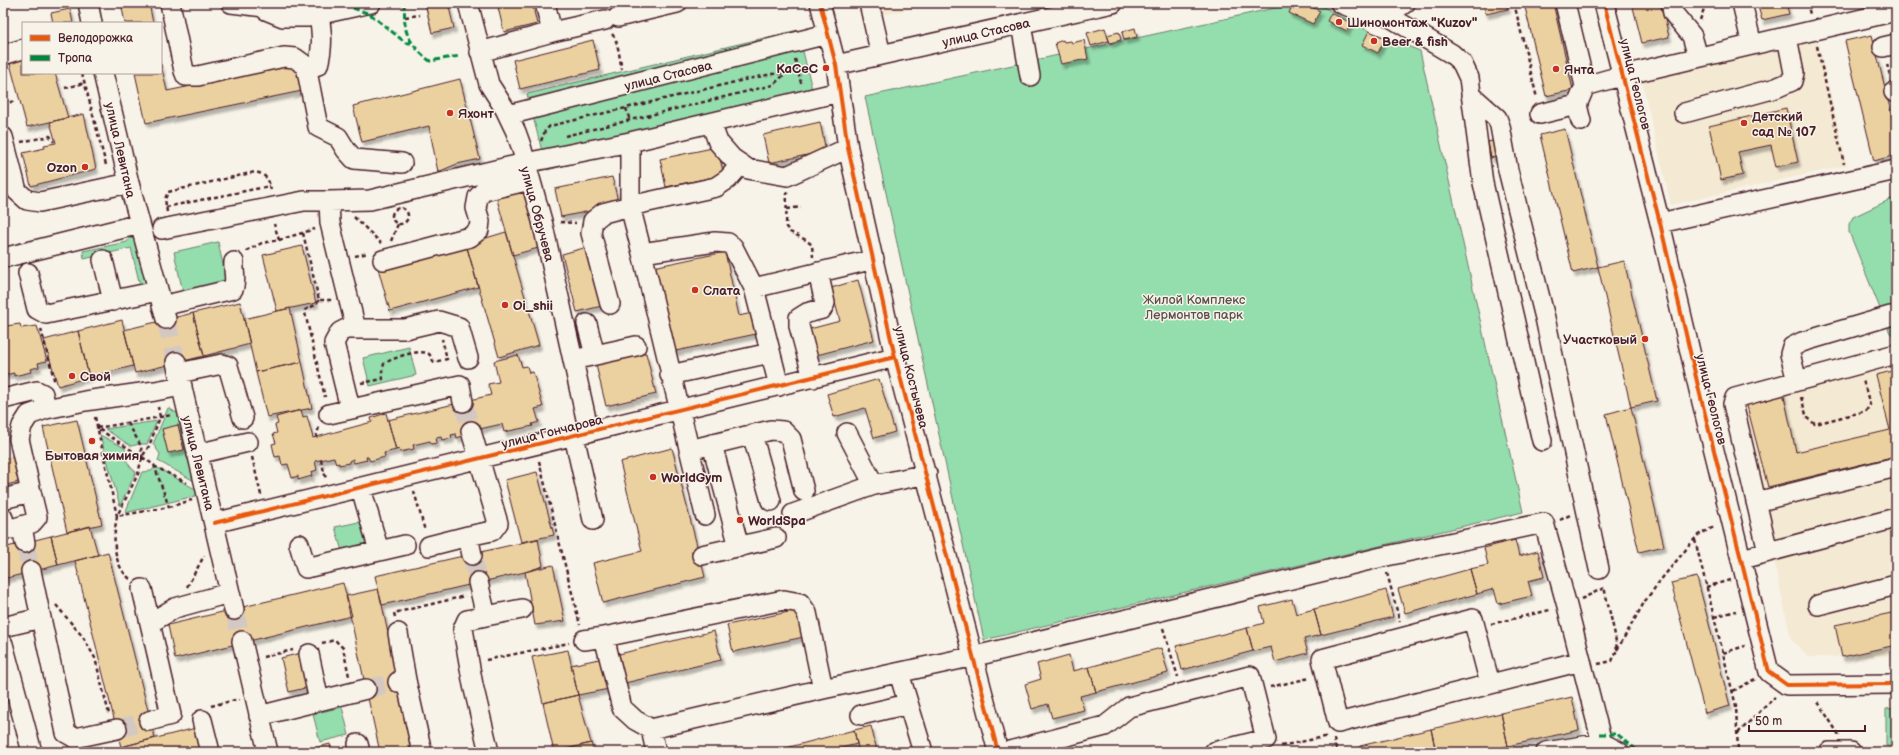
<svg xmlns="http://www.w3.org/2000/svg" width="1899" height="755" font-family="'Balsamiq Sans',sans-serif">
<defs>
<filter id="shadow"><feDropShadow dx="2.5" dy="4.5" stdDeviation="1" flood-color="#0004"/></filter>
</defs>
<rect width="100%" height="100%" fill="#f7f3e8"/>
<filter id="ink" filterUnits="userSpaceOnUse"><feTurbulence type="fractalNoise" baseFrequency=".025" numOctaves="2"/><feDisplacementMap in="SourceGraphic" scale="8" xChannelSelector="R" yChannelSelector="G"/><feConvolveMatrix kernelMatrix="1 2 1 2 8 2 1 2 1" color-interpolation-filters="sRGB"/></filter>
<g filter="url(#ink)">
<path fill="#f4e9d2" d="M861,3H937L865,19Z
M1818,41L1847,165L1671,205L1642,81Z
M1896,352V510L1771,543L1737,393Z
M1896,527V656L1808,657L1791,639L1774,559Z"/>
<path fill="#94ddad" stroke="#6f7e6c" d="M1298,3H1316L1369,31L1420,51L1523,512L984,640L865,97Z
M798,30L815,102L547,170L527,94Z
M1893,198H1896V337L1890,333L1849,232V224L1853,217Z
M130,238L137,239L150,292L144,302L131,248L84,259L83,251L127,242Z
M218,242L228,287L184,297L174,252Z
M409,347L416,375L370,386L363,358Z
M168,408L177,413L186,454L196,482L158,461L160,454L153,444Z
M157,421L147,444H140L131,446L105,429Z
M100,435L125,448C125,459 127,465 136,472L120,506Z
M156,467L197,490L199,495L125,513L142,472L151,471Z
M373,519L381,549L344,558L335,527Z
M342,707L349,735L320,742L313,714Z
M1896,708V746H1886V709Z"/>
<path fill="#ecd1a0" stroke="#4a1f2b" filter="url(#shadow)" d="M149,3L153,23H125L122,8Z
M425,3H448L454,28L432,33Z
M497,3H532L537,24L504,32Z
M1293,3H1302L1320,11L1313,24L1289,13Z
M1483,3H1506L1508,9L1486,14Z
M1524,3H1553L1573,90L1546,96Z
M1632,3H1661L1669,37L1642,43Z
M1757,3H1786L1789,14L1762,20Z
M70,9L73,23H53L51,13Z
M1331,13L1351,23L1347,31L1327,21Z
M1105,28L1109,41L1091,46L1087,33Z
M1135,28L1137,37L1124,40L1122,32Z
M1369,31L1385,38L1378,53L1362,45Z
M1119,32L1121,40L1110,43L1107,35Z
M1872,35L1896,133V155L1874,161L1845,41Z
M593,40L600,70L520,89L513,60Z
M1063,40L1064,42L1071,41L1072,43L1084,40L1088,59L1061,64L1055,43Z
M23,57V73H55L68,118L27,127L9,60Z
M161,64L167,91L297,64L302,91L146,123L135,73H161Z
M460,79L480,159L457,164L438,172L429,126L362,142L353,106Z
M1786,108L1798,162L1776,167L1771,145L1738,152L1743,175L1721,180L1709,126Z
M84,114L96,169L31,186L23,153L45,148L44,145L56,143L50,122Z
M820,122L826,151L769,163L763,135Z
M1565,129L1598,267L1573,273L1540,135Z
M1496,140L1500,156L1491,158L1488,142Z
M717,147L724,175L666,187L660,159Z
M612,177L619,205L561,217L555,189Z
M526,188L542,247L513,255L496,196Z
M506,232L539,345L499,357L466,244Z
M466,244L478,287L390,311L378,268Z
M302,246L316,303L277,311L263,255Z
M591,246L606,305L577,312L562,254Z
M725,252L739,316L752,313L756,334L671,352L653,267Z
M1624,261L1657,401L1631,407L1598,267Z
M858,280L874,340L813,356L806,330L840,321L831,288Z
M240,302L250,344L204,356L193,313Z
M290,308L302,362L256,372L244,319Z
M193,313L204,356L135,373L124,330Z
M122,320L133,366L89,377L78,331Z
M20,324L21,328L37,326L47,361L38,363L39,367L30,369L31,372L14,376V373L5,375L3,370V331L6,330V326Z
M78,331L89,377L58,386L44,340Z
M646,353L656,394L606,406L596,365Z
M518,355L522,367L527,366L529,373L533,372L543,407L535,409L539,422L532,424L533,426L504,432L502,424L462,433V436L457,438L456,434L451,435L452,438L442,440L441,437L436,438L437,443L431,444L430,441L413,445L414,449L400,452L399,449L396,450L388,420L491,395L488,384L499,382L494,361Z
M302,362L312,408L267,417L256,372Z
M1896,370V456L1768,487L1745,398L1782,387L1796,452L1890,430L1876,375Z
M879,379L895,432L874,438L865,408L834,417L827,394Z
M1631,407L1664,546L1639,552L1606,414Z
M301,410L303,417L307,416L313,438L372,422L371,418L386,413L396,450L384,453L385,457L370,461L368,457H366L367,460L354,463L353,459L349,461V463L339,465V463L336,464L334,457L315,461L317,470L311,472L312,476L298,480V476L292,478L288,464L282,465L280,456L275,457L272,444L276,443L273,434L277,433L275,425L278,424L276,417Z
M77,420L102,524L67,532L43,427Z
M178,425L184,450L168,453L162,429Z
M672,448L705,577L603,603L593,563L642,551L620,462Z
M16,456L22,481L3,486V459Z
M537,472L554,535L521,542L505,480Z
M90,526L98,555L58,565L51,536Z
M51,536L58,565L3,579V548Z
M538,539L543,566L525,572L382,605L375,576Z
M1515,540L1519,556L1538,551L1544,577L1528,581L1532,596L1498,604L1494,589L1477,594L1470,569L1488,565L1484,548Z
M108,552L155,738L121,747L75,561Z
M553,565L565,621L535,625L525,572Z
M1470,569L1477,594L1405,613L1398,589Z
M1697,577L1730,706L1705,713L1671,583Z
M343,583L352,616L175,659L168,625Z
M378,589L382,605L413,752H380L366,689L346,596Z
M1386,590L1393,617L1321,635L1314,609Z
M1292,599L1296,614L1314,609L1321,635L1304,639L1308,653L1275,662L1271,647L1253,651L1247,628L1264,623L1260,607Z
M798,610L804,637L733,652L727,625Z
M1896,612V645L1842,657L1835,625Z
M1247,628L1253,651L1182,670L1176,646Z
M714,631L721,660L625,683L619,654Z
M1161,648L1168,673L1096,692L1089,667Z
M568,650L578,695L543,703L532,657Z
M301,653L309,687L289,692L281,658Z
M1069,655L1073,671L1089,667L1096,692L1080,696L1084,710L1052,718L1048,704L1032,709L1025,684L1041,679L1037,664Z
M608,657L614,688L578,695L571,665Z
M578,695L591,743L554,752L543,703Z
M1572,697L1579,730L1508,746L1501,713Z
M1501,713L1508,746L1484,752H1436L1431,729Z
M871,726L877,751L859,752L854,730Z
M196,728L202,752H101L121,747Z
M1431,729L1436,752H1361L1360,746Z
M854,730L857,744L825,752H779L778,750Z
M591,743L594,752H555Z
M330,744L332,752H299Z"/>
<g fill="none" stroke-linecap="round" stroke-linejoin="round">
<path stroke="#d4c9c2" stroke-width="19" stroke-dasharray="19 10" stroke-linecap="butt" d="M166,319L176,362
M463,402L471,431
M25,543L31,571
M472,555L478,582
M234,610L242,641
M366,689L398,682
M117,729L149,721"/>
<defs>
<path id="minor" d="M88,3L92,23
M170,3L184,71L186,76H198L284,57L295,58L306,66L318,127L338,137L346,150L354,159L402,163
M231,3L264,7
M262,3L266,10L283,17H308L371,3
M468,3L489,84L505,109L516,132L521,146L542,221L589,432
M545,3L552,32
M820,3L836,65L848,148L895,357L998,752
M869,3L881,55
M1340,3C1364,13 1382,22 1405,3
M1565,3L1585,86L1624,75L1896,11
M1604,3L1660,223L1699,390L1769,672L1787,685L1896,684
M1671,3L1673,13L1692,36L1698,57
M1742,3L1752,45
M1385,14L1452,54L1462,63L1469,78L1483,183L1542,441
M618,17L677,3
M1021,24L1030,76
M1883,47L1896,44
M480,52L552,32L605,20
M3,55L23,49
M836,65L1113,3
M306,69L318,65C323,47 322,33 319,15
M103,73L129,183L166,319
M1894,92L1896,91
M1471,95L1497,118L1500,126L1508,170L1545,318L1599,569
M1577,105L1581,121
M1684,113L1776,88L1792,81L1794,73L1787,37
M1540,114L1577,105L1585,86
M508,115L827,34
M711,123L718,142L732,158L748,169L787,176L848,148
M3,137L17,191L27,200L40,202L129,183
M630,142V206L716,187L728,179L741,164
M329,201L370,200L525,163L630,142L839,92
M1660,223L1896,170
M162,229L304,201H329L330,223L356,329
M3,258L140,224
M103,260L113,301
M383,260L470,237L479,230L480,221L476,208L478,197L484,191L530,180
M28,273L37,309L46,314L158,291
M754,288L874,259
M610,304L591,233L593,221L603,213L630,206L642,253
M162,306L233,289C237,280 233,272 234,262
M587,324L595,355
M573,360L636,346
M176,362L234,610
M179,373L222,364L228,366L243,418
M670,375L770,353
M813,378L799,326V318L807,313L822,309L825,303L818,272
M1797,381L1790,354L1792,347L1802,342L1890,316
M3,399L37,391L43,394L46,409
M350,408L334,343L340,332L346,329H405L439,321L459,327L468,358
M329,414L460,385L463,402
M471,431L498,523L492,531L468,536L472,555
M847,433L874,485L927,474
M752,434L771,501
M574,436L593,520
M712,444L739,547
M689,450L771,430L783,431L791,439L804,491
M197,454L248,442
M361,488L379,551
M3,499L31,492L19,439L22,426L29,415L46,409L85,401L155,391L182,386
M1756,502L1896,467
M793,514L874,485
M705,515L642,253L715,242L728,243L733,247L754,288L779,386
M3,518L5,526L11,529L32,523L37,517L31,492
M214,523L895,357
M22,527L25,543
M299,544L306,568L405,545
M429,546L468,536
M1768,552L1733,404L1735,398L1896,354
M702,555L776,538
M1742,559L1896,518
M478,582L486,616L467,620L463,629L473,685L489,752
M142,589L150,623
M1818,605L1896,585
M486,616L522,609
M41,618L66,733L75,738L117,729
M3,627L41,618L31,571
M584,640L604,637
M242,641L268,752
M3,644L32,752
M309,654L319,701
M899,673L923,752
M406,680L422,752
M398,682L406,680L398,633
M1490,684L1473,619L1322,659L1338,723L1581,661
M823,689L807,613L800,603L784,600L604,637L622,708L635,720L651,729L823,689L984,654L1382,557L1544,523L1567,606L1602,743
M861,715L908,704
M259,716L366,689
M202,720L210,752
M149,721L171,715L150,623L175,608L229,593
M651,729L656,752
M358,744L360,752
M1006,752L1105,726L1129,707L1250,676L1266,739L1214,752
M1546,752L1602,743L1619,752
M1829,752H1851"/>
</defs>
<use href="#minor" stroke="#4a1f2b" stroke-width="22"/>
<path stroke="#4a1f2b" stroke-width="2.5" stroke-dasharray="4 3" stroke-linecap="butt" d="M1514,3L1537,98
M1807,3L1810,14
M405,17L420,15
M1700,20L1706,3
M612,34C619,42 619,58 622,69
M1817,46L1844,164
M795,59L801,83
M1887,64L1890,76
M82,73L106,165
M65,88L84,83
M3,104L15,101
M626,108L630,121
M565,136L773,85L786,73L798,69
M541,141L545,131L550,126L748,79L772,74L786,73
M21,142L50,136L54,142
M787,191L786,227L790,232L806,240L812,245L813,257
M166,207L270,186
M392 216a8 8 0 1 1 16 0a8 8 0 1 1-16 0Z
M787,209L801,207
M167,212L165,199L168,192L255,172C266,174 269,180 271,190
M354,217L381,243
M560,222L576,223
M303,233L319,300H332
M279,240L315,229
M391,241L398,224
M246,251L262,243L279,240L274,224
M355,256L368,253
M319,300L315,305L305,310V313L325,397
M41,329L54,379L52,381
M361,383L383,379L382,371L384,364C392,358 420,348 429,354C431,356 432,360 434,362L447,359L442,339
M1801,397L1807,418L1815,424L1866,411L1870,405L1863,380
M95,417L117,516L138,474L142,457L149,446L160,417L158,407
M128,423L141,446L142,457L97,428L172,415
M316,438L319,427
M252,457L261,495
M321,460L326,479
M539,461L580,625
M154,466L187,483
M414,491L425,531
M169,507L192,500
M1560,520L1570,515
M1695,540L1736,706L1738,752
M1387,573L1400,622
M130,579C112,564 113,538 117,516L169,507L154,465L142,457
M187,587L204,556
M1706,587L1730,580
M1581,599L1604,588
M56,605L83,637L95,658L109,714
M395,617L394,613L465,596
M1714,617L1736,611
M1491,624L1550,610
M1163,628L1178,677
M322,643L335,640L343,648L349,676
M1617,650L1645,601L1663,577L1698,535L1712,528L1715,525
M1723,653L1745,646
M263,657L293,650
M486,660L569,643
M1598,664L1612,661L1617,650L1615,635L1604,587
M1270,687L1310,678
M1733,691L1755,679
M1818,702L1839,735
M211,706L239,699
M1738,733L1775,697
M1334,739L1337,752
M1281,746L1329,736
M1330,752L1335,746"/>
<use href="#minor" stroke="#f7f3e8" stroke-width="19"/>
<path stroke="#00873e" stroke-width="3" stroke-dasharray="6 3" stroke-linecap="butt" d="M402,3L404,5C405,12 404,18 405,24C406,39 418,52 430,61L460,56
M353,8L370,14L406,43H413
M1600,734H1617L1639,752
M1685,752H1695"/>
<defs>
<path id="cycleway" d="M820,3L836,65L848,148L895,357L998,752
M1604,3L1660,223L1699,390L1769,672L1787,685L1896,684
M214,523L895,357"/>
</defs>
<use href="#cycleway" stroke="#f7f3e8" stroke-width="6"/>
<use href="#cycleway" stroke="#e8590c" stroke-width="4"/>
</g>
</g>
<g fill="#c8321e" stroke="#f7f3e8" stroke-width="1.5">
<circle cx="1339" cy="22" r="4"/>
<circle cx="1374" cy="41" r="4"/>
<circle cx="826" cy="68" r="4"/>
<circle cx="1556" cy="69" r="4"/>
<circle cx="450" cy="113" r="4"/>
<circle cx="1744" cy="123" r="4"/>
<circle cx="85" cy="167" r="4"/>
<circle cx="695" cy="290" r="4"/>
<circle cx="505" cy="305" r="4"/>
<circle cx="1645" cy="339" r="4"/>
<circle cx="72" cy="376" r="4"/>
<circle cx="92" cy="441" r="4"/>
<circle cx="653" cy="477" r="4"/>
<circle cx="740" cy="520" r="4"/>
</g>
<g text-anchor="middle" stroke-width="3" stroke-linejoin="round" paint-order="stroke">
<g font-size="13" font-weight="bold" fill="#4a1f2b" stroke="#f7f3e8" text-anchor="start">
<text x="1347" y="27">Шиномонтаж "Kuzov"</text>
<text x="1382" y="46">Beer &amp; fish</text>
<text x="818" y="73" text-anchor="end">KaCeC</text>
<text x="1564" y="74">Янта</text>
<text x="458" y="118">Яхонт</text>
<text x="1752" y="121">Детский<tspan x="1752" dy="15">сад № 107</tspan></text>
<text x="77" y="172" text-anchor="end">Ozon</text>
<text x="703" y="295">Слата</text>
<text x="513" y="310">Oi_shii</text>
<text x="1637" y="344" text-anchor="end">Участковый</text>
<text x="80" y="381">Свой</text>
<text x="92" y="460" text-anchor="middle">Бытовая химия</text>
<text x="661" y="482">WorldGym</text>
<text x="748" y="525">WorldSpa</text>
</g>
<g font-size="13" fill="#4a1f2b" stroke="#f7f3e8">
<text transform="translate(986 32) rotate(-13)" y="5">улица Стасова</text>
<text transform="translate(668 75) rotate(-14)" y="5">улица Стасова</text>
<text transform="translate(1636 84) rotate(76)" y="5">улица Геологов</text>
<text transform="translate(121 150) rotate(77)" y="5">улица Левитана</text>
<text transform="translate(538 214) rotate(75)" y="5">улица Обручева</text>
<text transform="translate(912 377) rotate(76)" y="5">улица Костычева</text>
<text transform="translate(1712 399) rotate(76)" y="5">улица Геологов</text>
<text transform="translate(552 431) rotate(-14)" y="5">улица Гончарова</text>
<text transform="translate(199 463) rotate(76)" y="5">улица Левитана</text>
</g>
<g font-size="13" fill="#5c4e4c" stroke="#f7f3e8">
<text x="1194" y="304">Жилой Комплекс<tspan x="1194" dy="15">Лермонтов парк</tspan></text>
</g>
</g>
<rect width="1899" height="755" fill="none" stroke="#f7f3e8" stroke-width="16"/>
<rect x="8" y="8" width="1883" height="739" fill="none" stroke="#4a1f2b" stroke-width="1.5" filter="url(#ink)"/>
<rect x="22" y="22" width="140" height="52" fill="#f7f3e8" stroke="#b29e9c"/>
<rect x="30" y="35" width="20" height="6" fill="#e8590c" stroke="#b29e9c"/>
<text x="58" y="42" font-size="12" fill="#4a1f2b">Велодорожка</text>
<rect x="30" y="55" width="20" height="6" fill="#00873e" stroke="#b29e9c"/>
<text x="58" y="62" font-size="12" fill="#4a1f2b">Тропа</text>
<path d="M1749 725v6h116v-6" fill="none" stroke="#4a1f2b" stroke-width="2"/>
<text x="1755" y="725" font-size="12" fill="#4a1f2b" stroke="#f7f3e8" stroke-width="3" paint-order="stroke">50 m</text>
</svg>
